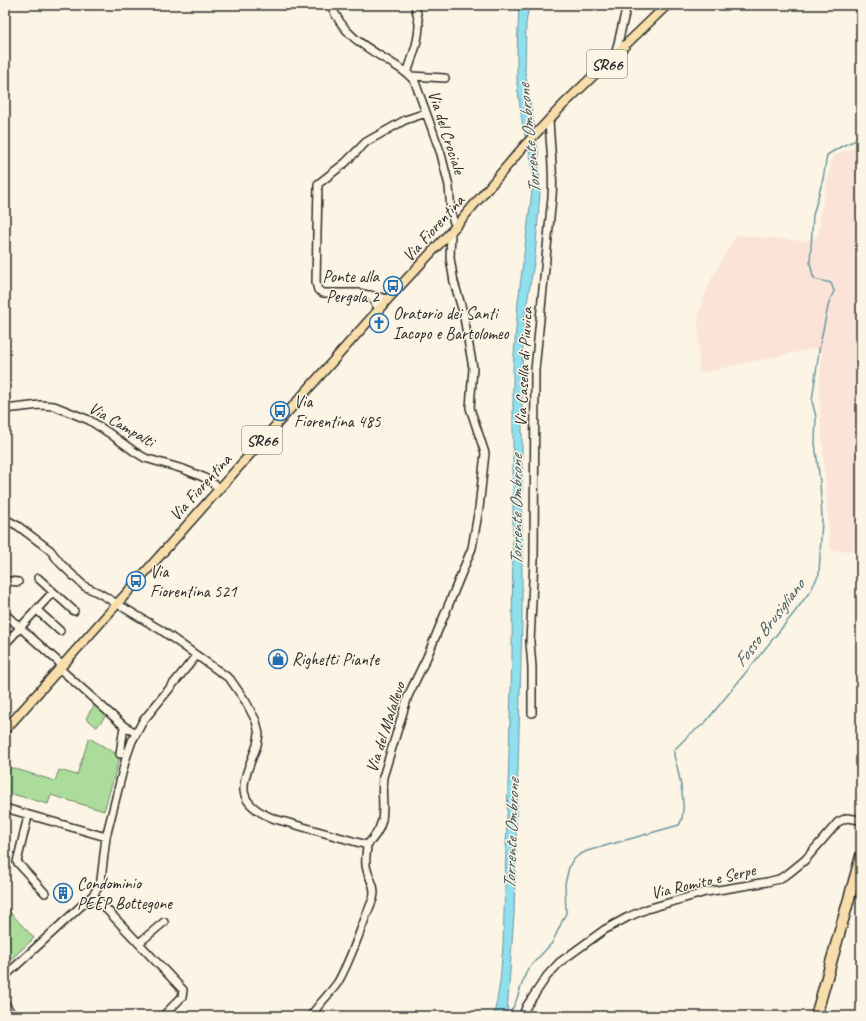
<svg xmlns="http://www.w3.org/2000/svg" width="866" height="1021" font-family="Caveat,sans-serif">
<rect width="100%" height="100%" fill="#fcf5e5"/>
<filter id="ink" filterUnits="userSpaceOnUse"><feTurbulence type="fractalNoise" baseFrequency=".025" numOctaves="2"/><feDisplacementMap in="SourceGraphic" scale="8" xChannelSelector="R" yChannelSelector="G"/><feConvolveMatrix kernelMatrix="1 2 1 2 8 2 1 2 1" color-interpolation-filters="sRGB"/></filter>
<g filter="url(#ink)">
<path fill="#fbe4d7" d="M861,145V550L831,551L830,547L819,395L822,350L813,349L699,373L698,323L700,308L712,277L736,235L804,241L818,237L821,210L832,160L835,155Z"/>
<path fill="#abdc9c" stroke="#6b8464" d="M96,704L107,714L97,727L86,719L90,711Z
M89,738L120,756L104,811L51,795L48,804L5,792L6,766L55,781L59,770L77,775Z
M5,907L34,938L5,965Z"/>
<path fill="#90dfed" stroke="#68979f" d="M519,5H529L526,24L525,71L538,151L540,193L535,257L524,320L522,371V622L514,914L507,1014L506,1016H494L500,982L503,945L512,657L513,509V368L518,302L533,183L532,163L523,128L517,85V51Z"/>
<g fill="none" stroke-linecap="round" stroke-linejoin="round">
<path stroke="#68979f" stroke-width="1.5" d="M509,1016L516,1001L527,970L552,943L566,913L565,884L569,867L572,861L579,855L587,851L679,825C687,814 681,784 678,771C677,764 673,757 674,750L690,734L704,724L794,613L811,590L819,574L822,519L820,482L815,443L816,417L812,401L820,344L829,302L834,291L831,283L815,279L813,276L810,263L813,215L823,179L827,155L842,146L861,138"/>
<defs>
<path id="minor" d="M331,5C343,35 364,46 390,62C399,68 409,73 415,82L441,154L449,186L451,213L453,220L456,226
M615,56L627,5
M407,73C412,58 419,41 419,24C418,17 416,11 415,5
M411,76L445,78
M370,295L379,309
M388,299L358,293H323L318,290L316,283L318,184L345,163L366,142L405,120L426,113
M5,409L40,405L54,406L89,420L109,433L135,452L145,458L183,469L203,477L220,488
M5,519L18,526L50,550L61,564L84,586L99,593L161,630L230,679L246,702L256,721L259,734L257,745C244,781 229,801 275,819L367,845C391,821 380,806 383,777L408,696L427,657L472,548L479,508L485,453L470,408L473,368L463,312L454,282L450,258L451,232
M38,578L74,611
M5,584L10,581L18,582
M37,610L60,631
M5,614L62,665
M5,644L53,592
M59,668L124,726L136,733
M532,713V667L530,642L534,560L535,370L552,197C554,171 550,145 549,119
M120,754L124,726
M5,808L106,837
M28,816L17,862L45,893
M93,895L183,990L182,997L163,1016
M139,943L164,922
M5,976L93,895L99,886L101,880L106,837L126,758L132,741L143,721L196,656
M5,1004L13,1016
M311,1016C319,1003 330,994 338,982C353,956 361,926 373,899C377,885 367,877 366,865C365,858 367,851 367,845
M523,1016L526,1007L547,976L560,962L604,930L628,917L647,909L706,892L767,882L779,879L789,873L805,860L838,822L847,818L861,820"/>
<path id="major" d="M5,730L388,299L456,226L525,145L564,104L667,5"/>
<path id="highway" d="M816,1016L861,856"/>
</defs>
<use href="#minor" stroke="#2b2b2b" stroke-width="10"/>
<use href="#major" stroke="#2b2b2b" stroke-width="11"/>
<use href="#highway" stroke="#2b2b2b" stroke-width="13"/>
<use href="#minor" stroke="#fcf5e5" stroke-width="7"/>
<use href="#major" stroke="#f8deab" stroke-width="8"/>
<use href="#highway" stroke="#f8deab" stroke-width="10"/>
</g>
</g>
<defs>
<symbol id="bus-ring" viewBox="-11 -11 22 22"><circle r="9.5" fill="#fcf5e5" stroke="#1f6fb2" stroke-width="1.5"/><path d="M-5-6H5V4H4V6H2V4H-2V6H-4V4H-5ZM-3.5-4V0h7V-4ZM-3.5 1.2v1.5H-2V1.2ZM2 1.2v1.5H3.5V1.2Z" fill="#1f6fb2"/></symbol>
<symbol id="church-ring" viewBox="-11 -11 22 22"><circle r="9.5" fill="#fcf5e5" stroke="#1f6fb2" stroke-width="1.5"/><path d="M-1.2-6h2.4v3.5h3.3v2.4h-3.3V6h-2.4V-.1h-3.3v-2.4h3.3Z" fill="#1f6fb2"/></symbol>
<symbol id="shop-ring" viewBox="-11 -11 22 22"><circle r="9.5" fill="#fcf5e5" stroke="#1f6fb2" stroke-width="1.5"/><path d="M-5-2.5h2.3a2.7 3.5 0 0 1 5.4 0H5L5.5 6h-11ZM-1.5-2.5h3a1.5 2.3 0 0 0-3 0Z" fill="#1f6fb2"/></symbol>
<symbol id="building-ring" viewBox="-11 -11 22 22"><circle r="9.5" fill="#fcf5e5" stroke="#1f6fb2" stroke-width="1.5"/><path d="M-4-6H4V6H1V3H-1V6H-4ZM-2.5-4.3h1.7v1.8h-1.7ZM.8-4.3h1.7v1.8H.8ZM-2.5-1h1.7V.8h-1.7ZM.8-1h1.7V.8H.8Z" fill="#1f6fb2"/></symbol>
</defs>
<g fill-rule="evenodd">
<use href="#bus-ring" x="382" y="275" width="22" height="22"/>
<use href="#church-ring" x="368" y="312" width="22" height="22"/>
<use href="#bus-ring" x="269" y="400" width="22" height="22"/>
<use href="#bus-ring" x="125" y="570" width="22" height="22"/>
<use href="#shop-ring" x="267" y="648" width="22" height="22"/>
<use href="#building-ring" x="52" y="882" width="22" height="22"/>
</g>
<g text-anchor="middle" stroke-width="3" stroke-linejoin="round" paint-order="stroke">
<g fill="#fcf5e5" stroke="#6a6863" stroke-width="1">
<rect x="587" y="50" width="40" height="28" rx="3"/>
<rect x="242" y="426" width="40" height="28" rx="3"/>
</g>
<g font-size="16" font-weight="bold" fill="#2b2b2b">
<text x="607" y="70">SR66</text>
<text x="262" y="446">SR66</text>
</g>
<g font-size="17" fill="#2b2b2b" stroke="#fcf5e5">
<text transform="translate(447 132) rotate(72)" y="6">Via del Crociale</text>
<text transform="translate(433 228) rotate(-48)" y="6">Via Fiorentina</text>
<text transform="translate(523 367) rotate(-87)" y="6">Via Casella di Piuvica</text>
<text transform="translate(122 424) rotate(30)" y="6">Via Campalti</text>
<text transform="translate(200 487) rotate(-48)" y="6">Via Fiorentina</text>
<text transform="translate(385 727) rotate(-72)" y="6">Via del Malallevo</text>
<text transform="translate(703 881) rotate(-13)" y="6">Via Romito e Serpe</text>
</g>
<g font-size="17" fill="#2b2b2b" stroke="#fcf5e5" text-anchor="start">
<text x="379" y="282" text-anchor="end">Ponte alla<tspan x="379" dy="20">Pergola 2</tspan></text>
<text x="393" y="319">Oratorio dei Santi<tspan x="393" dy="20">Iacopo e Bartolomeo</tspan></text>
<text x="294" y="407">Via<tspan x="294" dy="20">Fiorentina 485</tspan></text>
<text x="150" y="577">Via<tspan x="150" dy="20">Fiorentina 521</tspan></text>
<text x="292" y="665">Righetti Piante</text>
<text x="77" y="889">Condominio<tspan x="77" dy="20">PEEP Bottegone</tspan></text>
</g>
<g font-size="18" font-style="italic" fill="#44585c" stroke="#fcf5e5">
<text transform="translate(529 139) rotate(-96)" y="6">Torrente Ombrone</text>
<text transform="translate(516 510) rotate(-90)" y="6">Torrente Ombrone</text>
<text transform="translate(769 623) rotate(-53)" y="6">Fosso Brusigliano</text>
<text transform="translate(511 834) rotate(-88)" y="6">Torrente Ombrone</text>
</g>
</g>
<rect width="866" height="1021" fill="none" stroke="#fcf5e5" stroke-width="20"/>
<rect x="10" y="10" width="846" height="1001" fill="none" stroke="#2b2b2b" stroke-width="1.5" filter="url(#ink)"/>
</svg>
